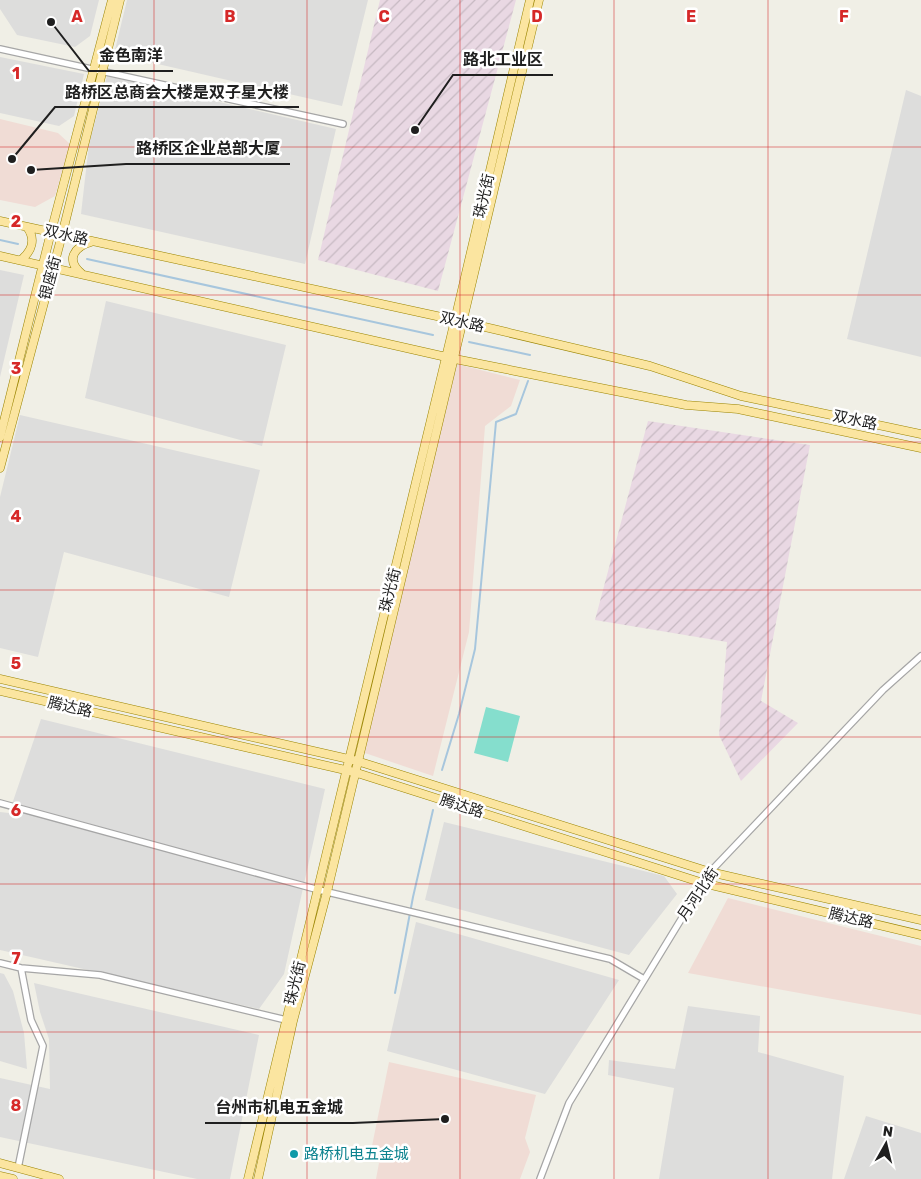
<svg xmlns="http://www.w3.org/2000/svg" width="921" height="1179" font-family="Rubik,'Noto Sans SC',sans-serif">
<defs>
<pattern id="industrial-furrows" width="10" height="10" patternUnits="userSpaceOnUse" patternTransform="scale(1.25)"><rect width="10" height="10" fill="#e9d8e3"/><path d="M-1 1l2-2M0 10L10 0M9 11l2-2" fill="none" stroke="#c7b9c2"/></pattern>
</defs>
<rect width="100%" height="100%" fill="#f0efe6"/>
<path fill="#dddddc" d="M0,0H99L90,36L75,47L17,35L0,9Z
M127,0H368L342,106L114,54Z
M0,57L84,74L74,116L59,126L0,113Z
M107,76L336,129L305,264L81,214L89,144Z
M906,90L921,96V357L847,339Z
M0,270L24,275L0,377Z
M106,301L286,345L262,446L85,398Z
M20,415L260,470L229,597L64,552L38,657L0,648V497Z
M41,719L325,789L284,974L259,1009L0,950V812L9,813Z
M444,822L664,876L677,894L629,955L425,900Z
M416,922L619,980L545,1094L387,1051Z
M0,973L4,974L13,991L24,1033L27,1069L0,1061Z
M34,983L259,1035L230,1179H197L0,1137V1078L50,1089L49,1039L40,1012Z
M688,1006L760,1016L758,1052L844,1076L832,1179H659L674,1088L608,1075L609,1060L675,1069Z
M866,1116L921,1133V1179H844Z"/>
<path fill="#f0dcd5" d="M0,119L58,133L70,144L55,196L35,207L0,200Z
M457,364L520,380L511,406L485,426L469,632L433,776L359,751Z
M728,898L921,946V1015L688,973Z
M389,1062L536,1095L525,1138L530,1152L520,1179H376L379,1163L372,1146Z"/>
<path fill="url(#industrial-furrows)" d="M380,0H516L438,291L318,260Z
M648,421L810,445L761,701L798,723L741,781L719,735L727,642L595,620Z"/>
<path fill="#85decd" d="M486,707L520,716L508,762L474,753Z"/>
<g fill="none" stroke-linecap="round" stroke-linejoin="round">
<path stroke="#a7c6dd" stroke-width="2" d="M0,240L18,244
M87,259L433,335
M469,342L530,355
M442,770L459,714L475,649L496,422L516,414L528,381
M395,993L413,897L433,810"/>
<defs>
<path id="minor" d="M0,49L343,124
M0,803L319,890L610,959L644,979
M0,963L21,968L100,975L286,1020
M18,1168L43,1046L31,1020L21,968
M540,1179L569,1103L710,872L883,690L921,656"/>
<path id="major" d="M0,221L455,320L650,366L741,396L921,434
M0,256L455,359L686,405L738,409L921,448
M21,260C32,251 36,239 27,227
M82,274C65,260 74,247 91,242
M0,437L51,232L112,0
M0,468L62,235L120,0
M0,679L357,761L710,872L921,920
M0,691L354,772L703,883L921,935
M0,1163L59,1179
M0,1176L13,1179
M248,1179L455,320L530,0
M258,1179L293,1021L327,892L539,0"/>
</defs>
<use href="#minor" stroke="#a6a6a6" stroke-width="8"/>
<use href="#major" stroke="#9a8401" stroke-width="9"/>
<use href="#minor" stroke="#fff" stroke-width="5.5"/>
<use href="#major" stroke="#fbe5a0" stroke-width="8"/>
</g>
<path fill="none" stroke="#d62828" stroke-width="1" stroke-opacity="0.55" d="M154,0V1179M307,0V1179M460,0V1179M614,0V1179M768,0V1179M0,147H921M0,295H921M0,442H921M0,590H921M0,737H921M0,884H921M0,1032H921"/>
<circle fill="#0f9aa8" stroke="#fff" stroke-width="2" cx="294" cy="1154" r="5"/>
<g text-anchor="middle" stroke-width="5" stroke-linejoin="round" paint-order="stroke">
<g font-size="15" fill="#1f1f1f" stroke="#fff">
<text transform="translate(484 196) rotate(-77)" y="5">珠光街</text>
<text transform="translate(66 235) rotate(13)" y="5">双水路</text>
<text transform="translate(50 278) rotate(-75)" y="5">银座街</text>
<text transform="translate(462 322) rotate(13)" y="5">双水路</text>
<text transform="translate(855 420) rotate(12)" y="5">双水路</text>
<text transform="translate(390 590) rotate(-76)" y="5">珠光街</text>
<text transform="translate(70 707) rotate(13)" y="5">腾达路</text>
<text transform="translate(462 806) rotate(18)" y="5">腾达路</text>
<text transform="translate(698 894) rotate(-56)" y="5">月河北街</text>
<text transform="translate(851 918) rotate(13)" y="5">腾达路</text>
<text transform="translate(295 983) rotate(-76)" y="5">珠光街</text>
</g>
<g font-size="15" fill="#0d838f" stroke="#fff" text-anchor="start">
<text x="304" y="1159">路桥机电五金城</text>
</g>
</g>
<g font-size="16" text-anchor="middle" font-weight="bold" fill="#d62828" stroke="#fff" stroke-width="5" stroke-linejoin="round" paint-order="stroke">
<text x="77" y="22">A</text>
<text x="230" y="22">B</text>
<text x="384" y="22">C</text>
<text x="537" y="22">D</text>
<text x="691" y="22">E</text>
<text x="844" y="22">F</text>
<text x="16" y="79">1</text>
<text x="16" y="227">2</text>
<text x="16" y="374">3</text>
<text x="16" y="522">4</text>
<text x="16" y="669">5</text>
<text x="16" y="816">6</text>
<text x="16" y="964">7</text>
<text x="16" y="1111">8</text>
</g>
<path fill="none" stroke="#1f1f1f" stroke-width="2" d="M51 22L89 71H173M415 130L453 75H553M12 159L55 107H299M31 170L126 164H290M445 1119L353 1123H205"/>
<g fill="#1f1f1f" stroke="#fff" stroke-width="2">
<circle cx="51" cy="22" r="5"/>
<circle cx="415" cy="130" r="5"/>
<circle cx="12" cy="159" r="5"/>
<circle cx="31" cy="170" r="5"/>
<circle cx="445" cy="1119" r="5"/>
</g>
<g font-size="16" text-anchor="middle" font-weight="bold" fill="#1f1f1f" stroke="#fff" stroke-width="5" stroke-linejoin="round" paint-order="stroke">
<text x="131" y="61">金色南洋</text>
<text x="503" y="65">路北工业区</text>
<text x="177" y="98">路桥区总商会大楼是双子星大楼</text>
<text x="208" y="154">路桥区企业总部大厦</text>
<text x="279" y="1113">台州市机电五金城</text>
</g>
<g transform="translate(886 1144) rotate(8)" stroke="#ffffff" stroke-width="4" paint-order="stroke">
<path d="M0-4L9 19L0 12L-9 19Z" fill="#1f1f1f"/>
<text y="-8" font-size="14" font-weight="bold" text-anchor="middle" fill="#1f1f1f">N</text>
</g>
</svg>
